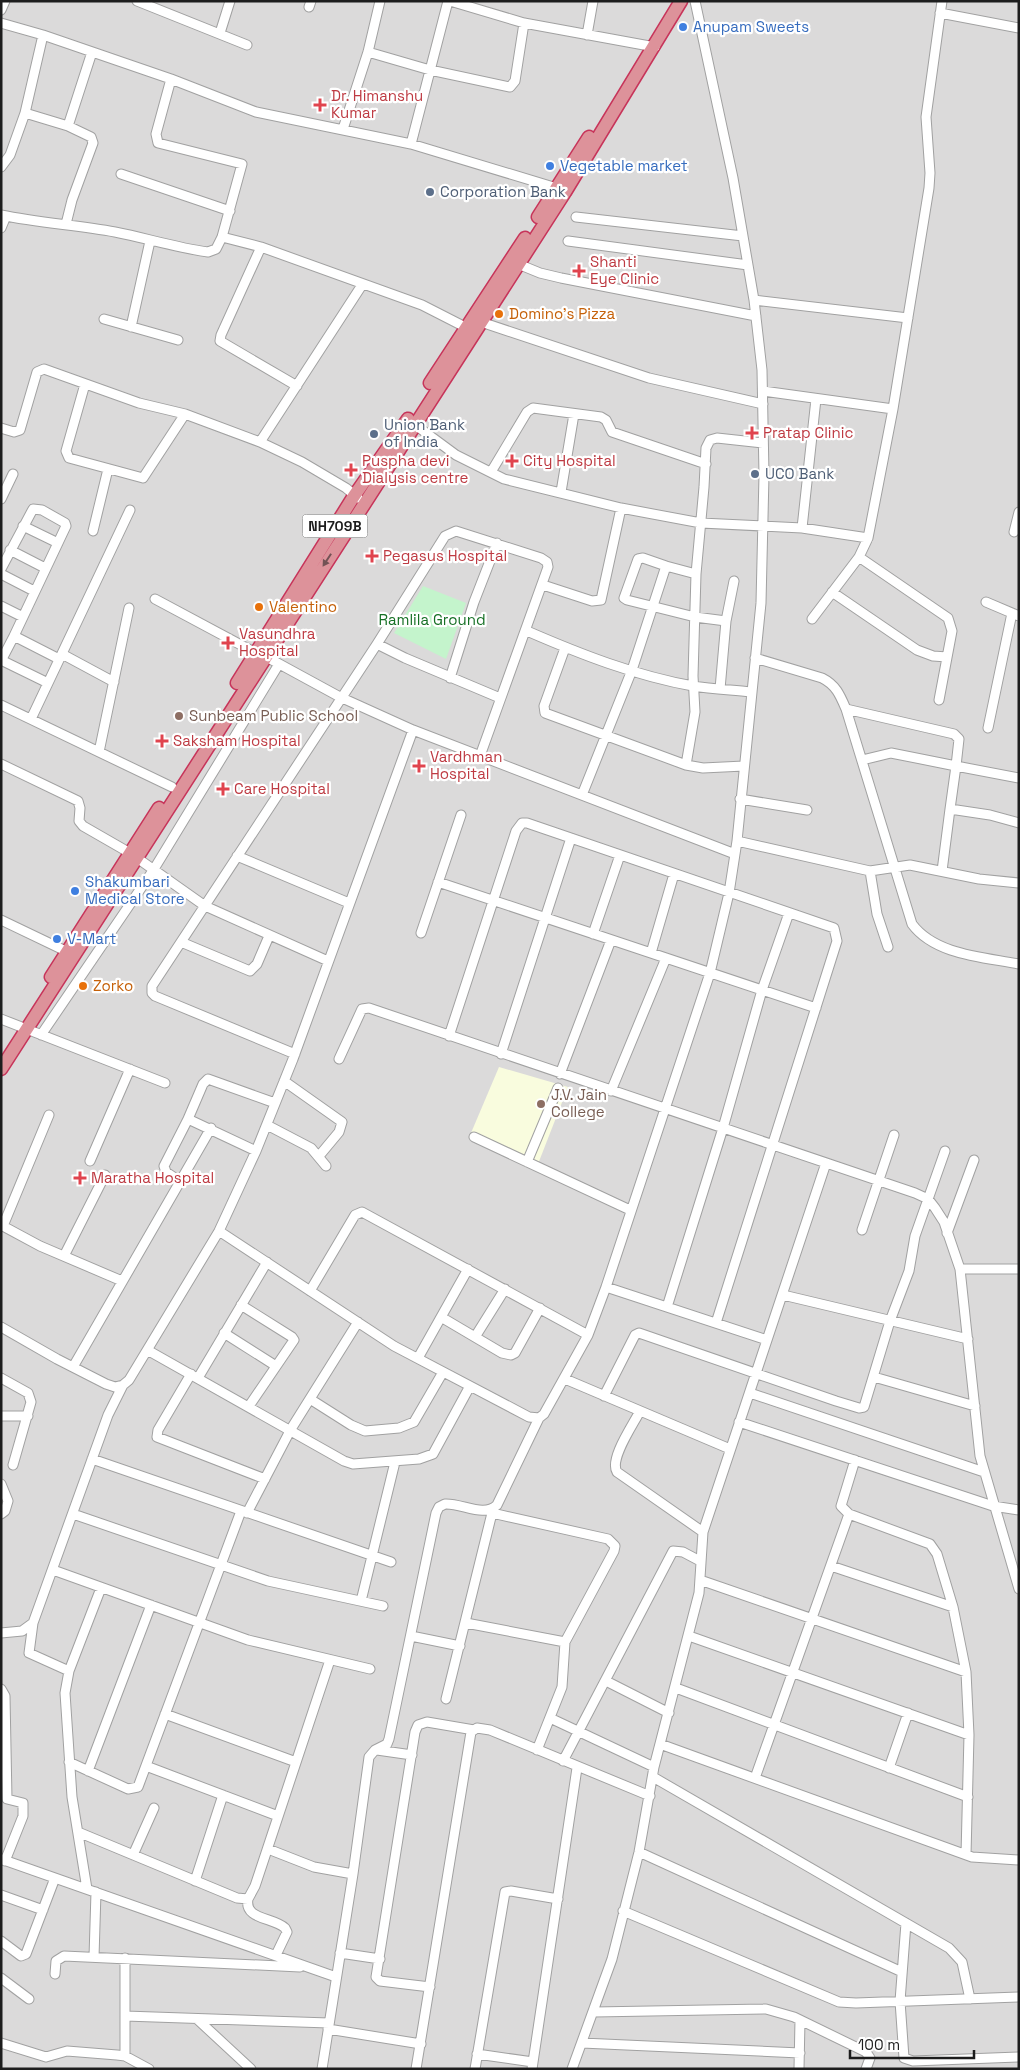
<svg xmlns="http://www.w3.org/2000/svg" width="1020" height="2070" font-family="'Space Grotesk',sans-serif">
<rect width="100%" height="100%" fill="#edebe4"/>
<path fill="#dbdada" d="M1,1H1019V2069H1Z"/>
<path fill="#f9fcde" d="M499,1067L568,1087L538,1164L471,1133Z"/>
<path fill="#c4f4cc" d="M423,586L466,603L446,659L394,633Z"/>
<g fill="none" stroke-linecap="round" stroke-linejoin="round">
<defs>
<path id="minor" d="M137,1L247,45
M450,1L524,23L655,47
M309,7L311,1
M1,10L5,1
M940,13L1019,28
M1,23L43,35L25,113
M220,33L230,1
M43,35L171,79L256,112L411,144L560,189
M587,35L593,1
M368,52L430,70L510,87L515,81L524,23
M171,79L156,134L158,143L242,164L222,237
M68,126L92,52
M343,129L368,52L380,1
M411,144L448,1
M1,167L10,155L25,113L68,126L91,137L93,143L72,200L66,224
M121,174L230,211
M1,215C39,223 77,225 115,232C146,238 177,248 208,252L216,249L222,237L261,247L422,305L471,330
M576,217L743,236
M1,228L6,216
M568,241L748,265
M261,247L221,335L220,341L297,386
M518,264L540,273L561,278L756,316
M754,300L908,318
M104,319L178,340
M478,321L649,378L763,404
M131,327L150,241
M85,384L66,451L69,458L143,478L185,414
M763,391L893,409
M414,424L456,455L504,479L621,508L701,523L802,528L868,538L893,409L929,188L930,173L926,117L942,1
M1,428L14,432L20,430L37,372L44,369L139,403L185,414L260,442L302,462L346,488L358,498
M260,442L362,285
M491,472L527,412L533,408L601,417L606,420L612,432L706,464
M561,492L574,414
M1,499L13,474
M23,526L58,543
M802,528L816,399
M93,531L108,469
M1014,532L1019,512
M10,550L45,568
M859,557L948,618L952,631L939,700
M666,566L643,558L638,559L624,598L627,600L695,617L726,621L720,689
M1,569L33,509L42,510L65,523L66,526L14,636L59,659
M1,574L34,591
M543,585L592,601L601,600L621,508
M832,592L917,650L933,656L947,657
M155,599L256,653
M986,602L1019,616
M1,606L23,617
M812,619L859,557L868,538
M726,621L734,581
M527,631C580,654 636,676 693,686C712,689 732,690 750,692
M377,644L405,658L500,698
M565,648L544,706L545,713L686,765L703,768L744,766
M62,654L114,682
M261,654L340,697L413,730
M755,658L822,678C836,685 840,695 846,709L912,924C935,955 983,957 1019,964
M1,660L48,683
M1,661L14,636
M450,678L474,602L497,543
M1,705L172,787
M846,709L954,734L959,739L956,766L1019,778
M31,719L130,510
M988,728L1012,613
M99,752L129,608
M862,760L891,753L956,766L950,809
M1,764L78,801L80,808L79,821L83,826L130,853L205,906L328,961
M686,765L695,712L693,676L696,574L704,487L706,448L710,440L717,438L763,443
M582,795L632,670L666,566L696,574
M740,799L807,810
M737,841L870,871L910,865L979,879L1019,883
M237,856L349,903
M870,871L877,914L888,947
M942,871L950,809L990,815L1019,823
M438,882L816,1008
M1,920L72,954
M421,933L461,815
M593,934L620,855
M181,942L250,971L257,964L269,936
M651,953L674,874
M1,1019L165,1083
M41,1035L154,869L279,664
M449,1036L516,831L522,823H527L834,928L837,941L716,1323
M295,1054L155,996L152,993V986L377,644L445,536L456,531L541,558L547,562L548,567L480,756
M501,1054L571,838
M339,1059L362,1009L369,1008L915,1193L928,1199L935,1208L944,1222L960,1269L980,1456L1019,1589
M560,1074L611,940
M284,1081L342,1122L339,1132L319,1156
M611,1091L666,958
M188,1119L203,1084L208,1079L275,1103
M267,1125L311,1148L326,1166
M474,1137L630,1210
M90,1161L130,1069
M527,1162L558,1088
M181,1182L166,1172L164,1166L188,1119L256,1151
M1,1225L40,1246L122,1281
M3,1226L49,1115
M862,1230L894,1135
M219,1231L394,1346L529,1417L539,1418L544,1414L588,1335L606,1287L710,973L729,893L737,841L761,603L764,475L762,370L754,300L733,178L695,1
M947,1233L974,1160
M64,1256L105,1175
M960,1269H1019
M606,1287L767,1340
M310,1291L355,1215L362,1212L588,1335
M783,1295L968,1339
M241,1305L292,1337L294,1340L249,1406
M667,1307L723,1128L762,990L789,913
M441,1317L502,1353L511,1355L515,1353L540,1308
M1,1327L57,1359L106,1384L115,1387L123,1385L129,1380L219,1231L256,1151L293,1059L413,730L735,854
M224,1333L276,1366
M475,1337L505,1289
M149,1351L344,1461L353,1464L419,1459L433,1454L470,1386
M418,1358L468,1269
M73,1367L211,1128
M191,1374L158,1430L157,1437L265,1479
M874,1377L975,1406
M1,1378L28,1393L31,1402L13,1465
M198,1378L267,1262
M565,1379L730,1449
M750,1393L984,1472
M604,1396L635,1335L639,1333L836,1401L859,1408L864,1407L890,1321L909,1271L915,1236L945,1151
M310,1399L351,1425L365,1431L399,1428L414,1422L443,1372
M640,1411C633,1425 609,1459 617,1472L703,1532
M1,1416H28
M739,1422L993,1506L1019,1510
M92,1459L391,1562
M1,1484L8,1501L5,1511L1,1514
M247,1513L291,1429L358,1322
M73,1514L268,1581L383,1606
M849,1514L930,1544L937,1554L953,1607L966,1672L969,1735L966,1855
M831,1566L953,1607
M53,1570L248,1640L370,1669
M700,1580L966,1672
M361,1601L395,1462
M33,1623L29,1653L69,1671
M466,1623L565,1642L614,1551L615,1546L608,1539L492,1513
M1,1633L22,1631L33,1623L108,1415L123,1385
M411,1636L460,1646
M689,1636L969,1735
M606,1681L669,1713
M676,1688L968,1797
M1,1689L5,1696L7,1799L23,1803V1816L5,1861
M446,1699L493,1509
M165,1714L296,1762
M550,1718L654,1767
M660,1744L972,1857L1019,1860
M377,1750L412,1755
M537,1750L562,1687L565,1642
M563,1761L673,1551L683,1552L700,1561
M69,1762L128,1789L138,1787L241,1511
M146,1766L278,1816
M889,1768L908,1713
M88,1771L151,1605
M653,1777L949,1948L962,1962L970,1999
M755,1778L849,1514L841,1506L855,1460
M78,1832L237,1898L248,1899L255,1886L330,1660
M268,1849L314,1867L353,1874
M639,1852L902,1972
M133,1855L154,1808
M1,1859L336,1977
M195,1881L223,1795
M87,1889L72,1797L65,1693L69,1671L101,1588
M1,1895L43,1910
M248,1899C244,1920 273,1917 285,1928L287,1932L276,1955
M623,1911L839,2002L856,2003L1019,1997
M906,1923L900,2001L904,2058L913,2061L1019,2057
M1,1941L21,1956L26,1954L55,1878
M340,1953L380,1959
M94,1957L96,1892
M55,1974L56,1961L64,1956L300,1967
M1,1978L29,1999
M430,1987L380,1981L376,1977L415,1732L418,1725L427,1722L474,1730
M594,2012L766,2009L794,2017L866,2052L870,2058L866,2069
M125,2016L329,2023
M197,2019L251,2069
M328,2029L421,2044
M1,2043L46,2057L67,2051L117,2055L125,2056L149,2069
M582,2043L800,2053
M477,2054L533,2062
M125,2056V1958
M322,2069L353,1874L369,1757L375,1750L387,1744L389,1739L436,1513L439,1507L445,1504C462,1503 484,1518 497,1505L539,1418
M416,2069L471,1732L477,1728L490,1730L650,1796
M475,2069L505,1892L511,1891L558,1899
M532,2069L577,1768
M572,2069L612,1959L639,1852L654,1767L699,1593L703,1532L826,1163
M799,2069L800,2020"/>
<path id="highway" d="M538,217L589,137
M430,383L525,238
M237,683L354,496L408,419
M51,977L159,808
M1,1069L565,192L681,1"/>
</defs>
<use href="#minor" stroke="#a1a1a1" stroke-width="11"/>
<use href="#highway" stroke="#c7345a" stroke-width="15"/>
<use href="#minor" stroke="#fff" stroke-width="9"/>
<use href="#highway" stroke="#dd929a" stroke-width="12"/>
</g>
<defs><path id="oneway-solid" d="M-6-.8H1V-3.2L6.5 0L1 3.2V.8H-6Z" transform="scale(1.25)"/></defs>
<use fill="#735255" href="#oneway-solid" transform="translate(327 560) rotate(123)"/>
<g fill="#3f7fe0" stroke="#fff" stroke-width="2">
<circle cx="683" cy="27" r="5"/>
<circle cx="550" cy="166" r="5"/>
<circle cx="75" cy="891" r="5"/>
<circle cx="57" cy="939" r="5"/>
</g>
<g fill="#e0444e" stroke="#fff" stroke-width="2">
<path d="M317.5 97.5h5v5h5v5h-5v5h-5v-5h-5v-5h5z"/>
<path d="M576.5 263.5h5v5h5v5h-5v5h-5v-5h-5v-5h5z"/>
<path d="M749.5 425.5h5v5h5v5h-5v5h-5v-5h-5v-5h5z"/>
<path d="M509.5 453.5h5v5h5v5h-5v5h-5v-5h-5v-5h5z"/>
<path d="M348.5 462.5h5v5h5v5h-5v5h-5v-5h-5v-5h5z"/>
<path d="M369.5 548.5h5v5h5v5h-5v5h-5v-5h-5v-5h5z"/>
<path d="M225.5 635.5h5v5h5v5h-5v5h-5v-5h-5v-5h5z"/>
<path d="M159.5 733.5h5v5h5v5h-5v5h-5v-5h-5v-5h5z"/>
<path d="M416.5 758.5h5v5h5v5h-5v5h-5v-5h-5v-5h5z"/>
<path d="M220.5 781.5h5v5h5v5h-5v5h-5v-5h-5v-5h5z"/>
<path d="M77.5 1170.5h5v5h5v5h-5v5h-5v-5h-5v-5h5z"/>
</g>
<g fill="#5c6f8a" stroke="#fff" stroke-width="2">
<circle cx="430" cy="192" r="5"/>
<circle cx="374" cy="434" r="5"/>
<circle cx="755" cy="474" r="5"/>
</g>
<g fill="#e8710a" stroke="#fff" stroke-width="2">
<circle cx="499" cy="314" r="5"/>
<circle cx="259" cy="607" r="5"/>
<circle cx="83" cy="986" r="5"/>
</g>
<g fill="#8d6e63" stroke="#fff" stroke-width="2">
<circle cx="179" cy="716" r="5"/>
<circle cx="541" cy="1104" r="5"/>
</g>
<g text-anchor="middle" stroke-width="4.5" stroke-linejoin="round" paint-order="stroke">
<rect fill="#fff" stroke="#616161" stroke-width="1" x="302.5" y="514.5" width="65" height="23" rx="4"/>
<g font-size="14" font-weight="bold" fill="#1d1d1d">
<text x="335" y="531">NH709B</text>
</g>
<g font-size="15" fill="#366cbe" stroke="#fff" text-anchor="start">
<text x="693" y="32">Anupam Sweets</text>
<text x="560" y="171">Vegetable market</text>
<text x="85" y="887">Shakumbari<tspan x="85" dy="17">Medical Store</tspan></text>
<text x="67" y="944">V-Mart</text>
</g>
<g font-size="15" fill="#be3a42" stroke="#fff" text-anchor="start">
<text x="331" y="101">Dr. Himanshu<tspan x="331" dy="17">Kumar</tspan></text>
<text x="590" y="267">Shanti<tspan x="590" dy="17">Eye Clinic</tspan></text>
<text x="763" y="438">Pratap Clinic</text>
<text x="362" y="466">Puspha devi<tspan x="362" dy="17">Dialysis centre</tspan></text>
<text x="523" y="466">City Hospital</text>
<text x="383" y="561">Pegasus Hospital</text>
<text x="239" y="639">Vasundhra<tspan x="239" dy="17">Hospital</tspan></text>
<text x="173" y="746">Saksham Hospital</text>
<text x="430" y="762">Vardhman<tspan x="430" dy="17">Hospital</tspan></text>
<text x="234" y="794">Care Hospital</text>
<text x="91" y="1183">Maratha Hospital</text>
</g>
<g font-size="15" fill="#4e5e75" stroke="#fff" text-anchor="start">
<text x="440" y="197">Corporation Bank</text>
<text x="384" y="430">Union Bank<tspan x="384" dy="17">of India</tspan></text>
<text x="765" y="479">UCO Bank</text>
</g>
<g font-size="15" fill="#c56008" stroke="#fff" text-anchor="start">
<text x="509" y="319">Domino's Pizza</text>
<text x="269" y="612">Valentino</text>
<text x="93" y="991">Zorko</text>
</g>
<g font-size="15" fill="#167025" stroke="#fff">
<text x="432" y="625">Ramlila Ground</text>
</g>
<g font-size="15" fill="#785e54" stroke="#fff" text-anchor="start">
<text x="189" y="721">Sunbeam Public School</text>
<text x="551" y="1100">J.V. Jain<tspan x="551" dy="17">College</tspan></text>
</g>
</g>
<rect width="1020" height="2070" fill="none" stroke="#1d1d1d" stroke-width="5"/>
<path d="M850 2050v8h124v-8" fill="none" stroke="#1d1d1d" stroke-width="2.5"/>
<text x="858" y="2050" font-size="15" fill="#1d1d1d" stroke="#ffffff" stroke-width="4" paint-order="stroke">100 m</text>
</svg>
